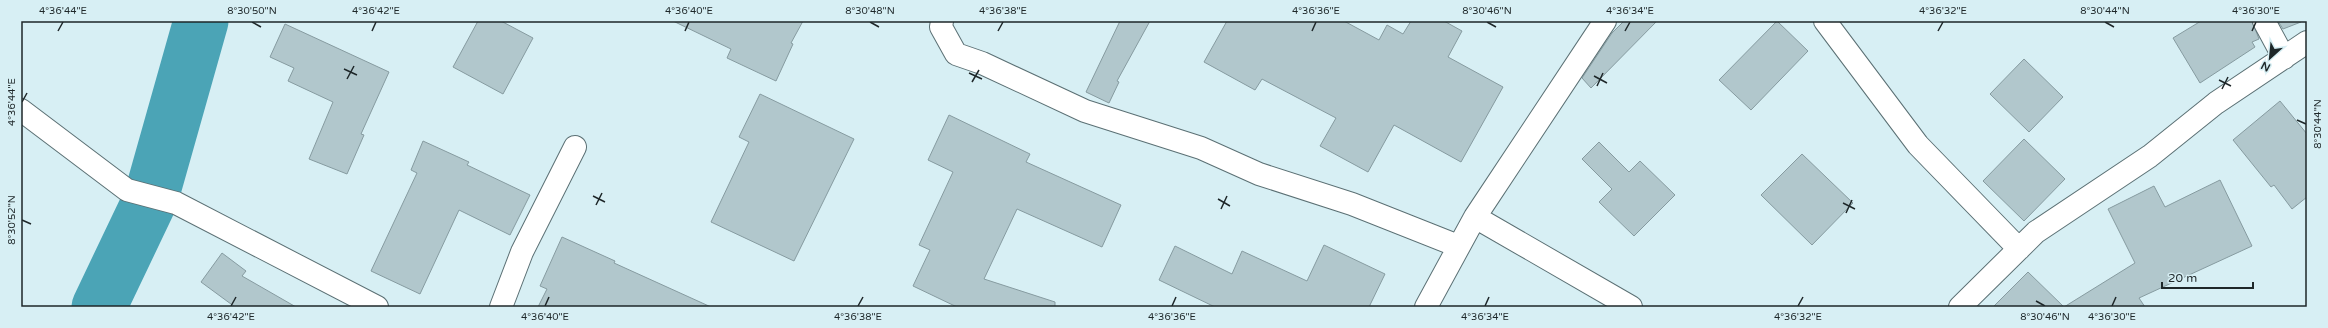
<svg xmlns="http://www.w3.org/2000/svg" width="2328" height="328" font-family="'Varela Round',sans-serif">
<rect width="100%" height="100%" fill="#d7eff4"/>
<g fill="none" stroke-linecap="round" stroke-linejoin="round">
<path stroke="#4ba4b6" stroke-width="55" d="M99,307L151,198L201,21"/>
</g>
<path fill="#b1c7cc" stroke="#869ba0" d="M478,21H501L533,38L503,94L453,67Z
M673,21H803L791,43L793,44L776,81L727,58L731,49Z
M1120,21H1150L1117,81L1119,82L1109,103L1086,92Z
M1227,21H1344L1379,40L1387,25L1403,34L1411,21H1444L1462,31L1448,57L1503,87L1461,162L1394,125L1368,172L1320,146L1336,118L1262,79L1255,90L1204,62Z
M1624,21H1657L1591,88L1582,78L1612,33Z
M1777,21L1808,51L1751,110L1719,80Z
M2201,21H2252L2259,39L2252,42L2255,47L2200,83L2173,38Z
M2278,21H2300L2301,22L2283,29Z
M285,24L389,72L361,134L364,135L347,174L309,159L333,102L288,81L294,68L270,57Z
M2024,59L2063,97L2029,132L1990,94Z
M760,94L854,139L794,261L711,222L749,142L739,137Z
M2280,101L2307,134V197L2292,209L2274,185L2271,187L2233,140Z
M949,115L1030,154L1026,162L1121,205L1102,247L1017,209L984,279L1055,302V307H957L913,286L930,250L919,245L953,172L928,160Z
M2024,139L2065,179L2024,221L1983,181Z
M423,141L469,162L467,165L530,195L510,235L459,210L420,294L371,271L417,173L411,170Z
M1599,142L1629,172L1640,161L1675,195L1634,236L1599,202L1612,189L1582,159Z
M1802,154L1853,203L1812,245L1761,195Z
M2220,180L2252,246L2139,298L2145,307H2064L2135,263L2108,209L2154,186L2165,207Z
M562,237L615,261L614,263L711,307H538L547,289L540,286Z
M1324,245L1385,274L1369,307H1215L1159,280L1175,246L1232,274L1242,251L1307,281Z
M222,253L246,271L242,276L296,307H235L201,282Z
M2028,272L2064,307H1993Z"/>
<g fill="none" stroke-linecap="round" stroke-linejoin="round">
<defs>
<path id="street" d="M942,21L941,27L956,54L982,63L1085,111L1201,148L1259,174L1352,204L1458,246
M1825,21L1918,145L2019,249
M2264,21L2284,58
M21,110L127,190L176,203L377,307
M1475,217L1631,307
M501,307L522,252L575,147
M1426,307L1475,217L1605,21
M1960,307L2036,232L2150,156L2216,103L2307,42"/>
</defs>
<use href="#street" stroke="#5b7074" stroke-width="24"/>
<use href="#street" stroke="#fff" stroke-width="22"/>
</g>
<path fill="none" stroke="#1e2729" stroke-width="1.5" d="M252,22L261,27M870,22L879,27M1487,22L1496,27M2105,22L2114,27M58,31L63,22M372,31L376,22M685,31L689,22M998,31L1003,22M1312,31L1316,22M1625,31L1630,22M1938,31L1943,22M2252,31L2256,22M344,69L357,75M969,73L982,79M1594,76L1607,83M347,79L354,66M2219,80L2231,86M972,82L979,70M1597,86L1603,73M2222,89L2228,77M22,102L27,93M2297,120L2306,124M593,196L605,202M1218,199L1230,206M1843,203L1855,209M596,205L602,193M1221,209L1227,196M1846,213L1852,200M22,220L31,224M2036,301L2045,306M231,306L236,297M545,306L549,297M858,306L863,297M1172,306L1176,297M1485,306L1489,297M1798,306L1803,297M2112,306L2116,297"/>
<rect width="2328" height="328" fill="none" stroke="#d7eff4" stroke-width="44"/>
<g transform="translate(2270 58) rotate(207)" stroke="#d7eff4" stroke-width="3" paint-order="stroke">
<path d="M0-3L7 15L0 10L-7 15Z" fill="#1e2729"/>
<text y="-6" font-size="11" font-weight="bold" text-anchor="middle" fill="#1e2729">N</text>
</g>
<path d="M2162 282v6h91v-6" fill="none" stroke="#1e2729" stroke-width="2"/>
<text x="2168" y="282" font-size="12" fill="#1e2729" stroke="#d7eff4" stroke-width="3" paint-order="stroke">20 m</text>
<rect x="22" y="22" width="2284" height="284" fill="none" stroke="#1e2729" stroke-width="1.5"/>
<g font-size="10" text-anchor="middle" fill="#1e2729">
<text x="63" y="14">4°36'44"E</text>
<text x="252" y="14">8°30'50"N</text>
<text x="376" y="14">4°36'42"E</text>
<text x="689" y="14">4°36'40"E</text>
<text x="870" y="14">8°30'48"N</text>
<text x="1003" y="14">4°36'38"E</text>
<text x="1316" y="14">4°36'36"E</text>
<text x="1487" y="14">8°30'46"N</text>
<text x="1630" y="14">4°36'34"E</text>
<text x="1943" y="14">4°36'32"E</text>
<text x="2105" y="14">8°30'44"N</text>
<text x="2256" y="14">4°36'30"E</text>
<text transform="translate(11 102) rotate(-90)" y="4">4°36'44"E</text>
<text transform="translate(2317 124) rotate(-90)" y="4">8°30'44"N</text>
<text transform="translate(11 220) rotate(-90)" y="4">8°30'52"N</text>
<text x="231" y="320">4°36'42"E</text>
<text x="545" y="320">4°36'40"E</text>
<text x="858" y="320">4°36'38"E</text>
<text x="1172" y="320">4°36'36"E</text>
<text x="1485" y="320">4°36'34"E</text>
<text x="1798" y="320">4°36'32"E</text>
<text x="2045" y="320">8°30'46"N</text>
<text x="2112" y="320">4°36'30"E</text>
</g>
</svg>
